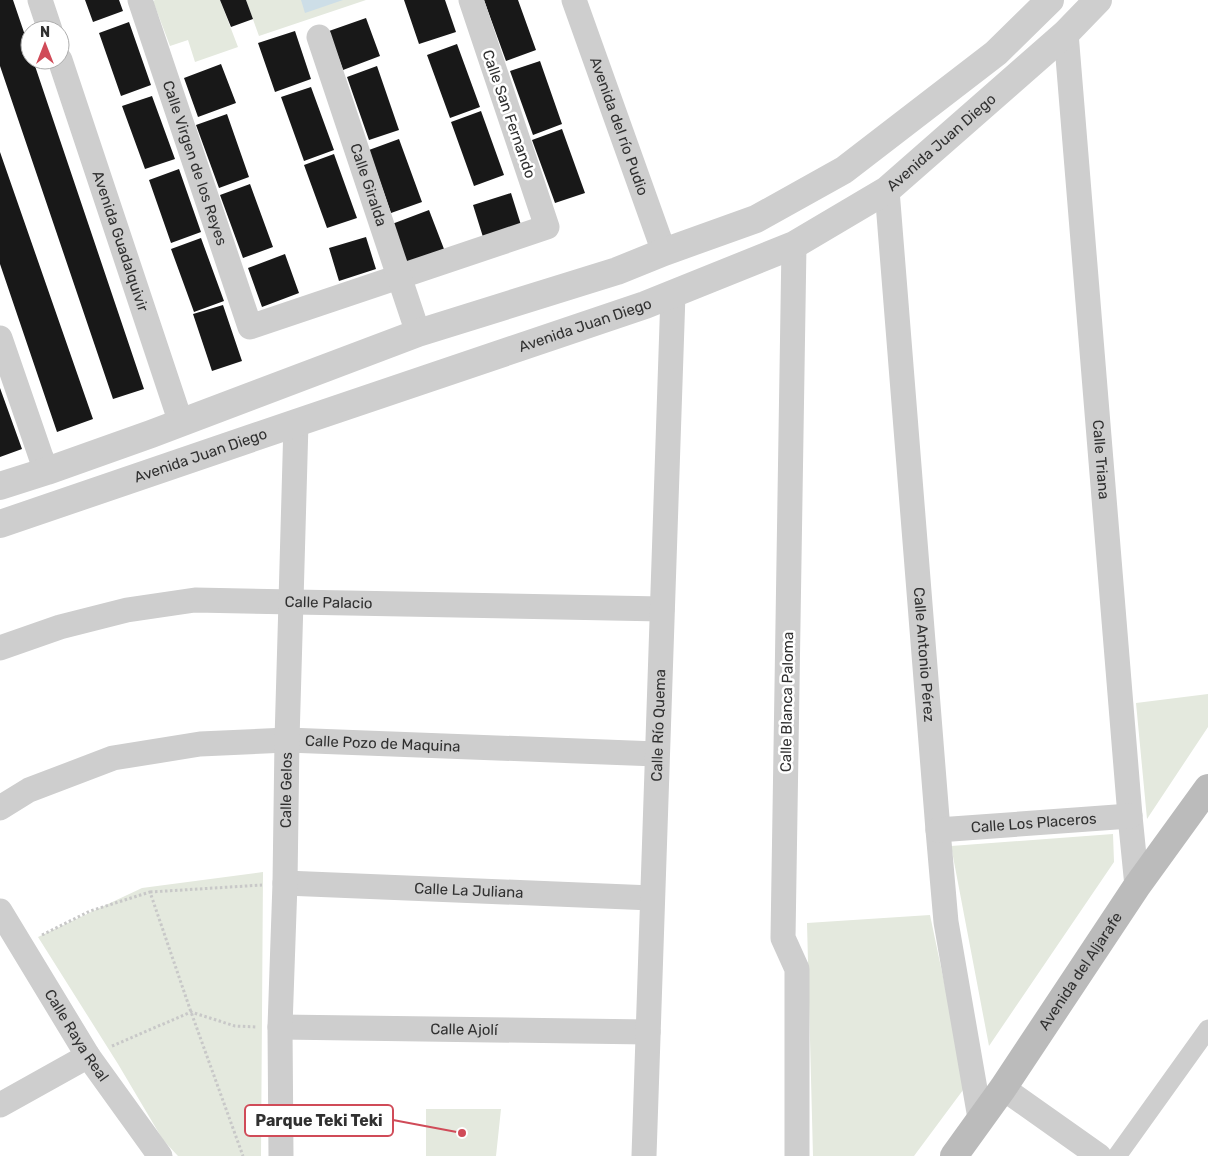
<svg xmlns="http://www.w3.org/2000/svg" width="1208" height="1156" font-family="Rubik,sans-serif">
<rect width="100%" height="100%" fill="#fff"/>
<path fill="#e4e9de" d="M155,0H220L238,47L195,62L188,40L170,46L153,1Z
M246,0H366L259,36Z
M1208,694V727L1147,819L1136,703Z
M1113,834L1114,862L989,1046L951,846Z
M263,872L261,1156H178L163,1140L118,1064L38,937L142,888Z
M930,915L966,1086L914,1156H813L807,923Z
M426,1109H501L496,1156H426Z"/>
<path fill="#cddee7" d="M301,0H343L305,13Z"/>
<path fill="#181818" d="M0,0H13L30,50V60H33L144,389L113,399L0,66Z
M85,0H119L123,11L93,22Z
M220,0H246L253,19L231,27Z
M404,0H445L456,32L419,44Z
M484,0H518L536,50L506,61Z
M366,18L380,56L343,70L329,31Z
M129,22L151,85L121,96L99,33Z
M295,31L311,79L275,92L258,43Z
M457,44L480,107L450,118L427,55Z
M540,61L562,124L533,135L510,71Z
M221,64L236,103L198,117L184,78Z
M377,66L399,130L369,140L347,77Z
M311,87L334,150L304,161L281,97Z
M152,96L175,159L145,169L122,106Z
M481,111L504,175L474,186L451,122Z
M227,114L249,177L219,188L196,125Z
M562,129L585,193L555,203L532,140Z
M399,139L422,202L391,213L369,150Z
M0,152L93,419L57,432L0,264Z
M334,154L357,218L327,228L304,165Z
M179,169L201,232L171,243L149,180Z
M250,184L273,247L243,258L220,195Z
M511,193L521,225L483,237L473,205Z
M429,210L444,249L407,263L392,224Z
M366,237L376,269L339,281L329,248Z
M201,238L224,301L194,312L171,249Z
M285,254L299,293L262,307L248,268Z
M223,305L242,361L212,371L193,314Z
M0,388L22,449L0,457Z"/>
<g fill="none" stroke-linecap="round" stroke-linejoin="round">
<path stroke="#c8c8c8" stroke-width="3" stroke-dasharray="2.5 2.5" stroke-linecap="butt" d="M150,892L262,885
M42,935L90,911L150,892L191,1012L243,1156
M112,1046L191,1012L235,1026L256,1027"/>
<path stroke="#cecece" stroke-width="19" d="M1117,1156L1208,1029"/>
<g stroke="#cecece" stroke-width="25">
<path d="M40,0L50,30"/>
<path id="s1" d="M140,0L250,327L547,227L471,0"/>
<path id="s2" d="M574,0L664,252"/>
<path id="s3" d="M1066,33L1130,816L1137,886"/>
<path id="s4" d="M319,37L418,333"/>
<path id="s5" d="M60,60L181,423"/>
<path id="s6" d="M887,190L938,830L946,922L980,1118"/>
<path d="M794,245L783,938L797,969V1156"/>
<path d="M0,338L41,457L47,471"/>
<path id="s7" d="M0,648L60,627L127,610L195,600L662,609"/>
<path id="s8" d="M0,808L29,790L113,758L200,744L287,740L657,754"/>
<path id="s9" d="M938,830L1130,816"/>
<path id="s10" d="M285,883L652,898"/>
<path id="s11" d="M0,911L88,1056L160,1156"/>
<path id="s12" d="M280,1027L648,1032"/>
<path d="M1003,1088L1099,1156"/>
<path d="M0,1105L88,1056"/>
<path id="s13" d="M281,1156L280,1027L285,883L287,740L291,601L296,423"/>
<path id="s14" d="M644,1156L673,294"/>
</g>
<g stroke="#cecece" stroke-width="28">
<path d="M0,486L47,471L151,434L418,333L617,271L664,252L756,219L844,170L996,53L1050,0"/>
<path id="s15" d="M0,524L296,423L645,305L794,245L887,190L1066,33L1098,0"/>
</g>
<path stroke="#bbb" stroke-width="28" id="s16" d="M954,1156L1003,1088L1137,886L1208,788"/>
</g>
<g text-anchor="middle" stroke-width="5" stroke-linejoin="round" paint-order="stroke">
<g font-size="15" fill="#313131" stroke="#fff">
<text transform="translate(509 114) rotate(71)" y="5">Calle San Fernando</text>
<text dy="5" stroke="none"><textPath href="#s2" startOffset="134">Avenida del río Pudio</textPath></text>
<text dy="5" stroke="none"><textPath href="#s15" startOffset="1022">Avenida Juan Diego</textPath></text>
<text dy="5" stroke="none"><textPath href="#s1" startOffset="172">Calle Virgen de los Reyes</textPath></text>
<text dy="5" stroke="none"><textPath href="#s4" startOffset="156">Calle Giralda</textPath></text>
<text dy="5" stroke="none"><textPath href="#s5" startOffset="191">Avenida Guadalquivir</textPath></text>
<text dy="5" stroke="none"><textPath href="#s15" startOffset="618">Avenida Juan Diego</textPath></text>
<text dy="5" stroke="none"><textPath href="#s15" startOffset="212">Avenida Juan Diego</textPath></text>
<text dy="5" stroke="none"><textPath href="#s3" startOffset="428">Calle Triana</textPath></text>
<text dy="5" stroke="none"><textPath href="#s7" startOffset="335">Calle Palacio</textPath></text>
<text dy="5" stroke="none"><textPath href="#s6" startOffset="466">Calle Antonio Pérez</textPath></text>
<text transform="translate(787 702) rotate(-89)" y="5">Calle Blanca Paloma</text>
<text dy="5" stroke="none"><textPath href="#s14" startOffset="431">Calle Río Quema</textPath></text>
<text dy="5" stroke="none"><textPath href="#s8" startOffset="395">Calle Pozo de Maquina</textPath></text>
<text dy="5" stroke="none"><textPath href="#s13" startOffset="366">Calle Gelos</textPath></text>
<text dy="5" stroke="none"><textPath href="#s9" startOffset="96">Calle Los Placeros</textPath></text>
<text dy="5" stroke="none"><textPath href="#s10" startOffset="184">Calle La Juliana</textPath></text>
<text dy="5" stroke="none"><textPath href="#s16" startOffset="224">Avenida del Aljarafe</textPath></text>
<text dy="5" stroke="none"><textPath href="#s12" startOffset="184">Calle Ajolí</textPath></text>
<text dy="5" stroke="none"><textPath href="#s11" startOffset="146">Calle Raya Real</textPath></text>
</g>
</g>
<path fill="none" stroke="#d04b58" stroke-width="2" d="M462 1133L393 1120"/>
<circle fill="#d04b58" stroke="#fff" stroke-width="2" cx="462" cy="1133" r="5"/>
<rect fill="#fff" stroke="#d04b58" stroke-width="2" x="245" y="1105" width="148" height="31" rx="5"/>
<g font-size="16" text-anchor="middle" font-weight="bold" fill="#313131">
<text x="319" y="1126">Parque Teki Teki</text>
</g>
<g transform="translate(45 45)"><circle r="24" fill="#ffffff" stroke="#adadad"/>
<path d="M0-4L9 19L0 12L-9 19Z" fill="#d04b58"/>
<text y="-8" font-size="14" font-weight="bold" text-anchor="middle" fill="#313131">N</text>
</g>
</svg>
